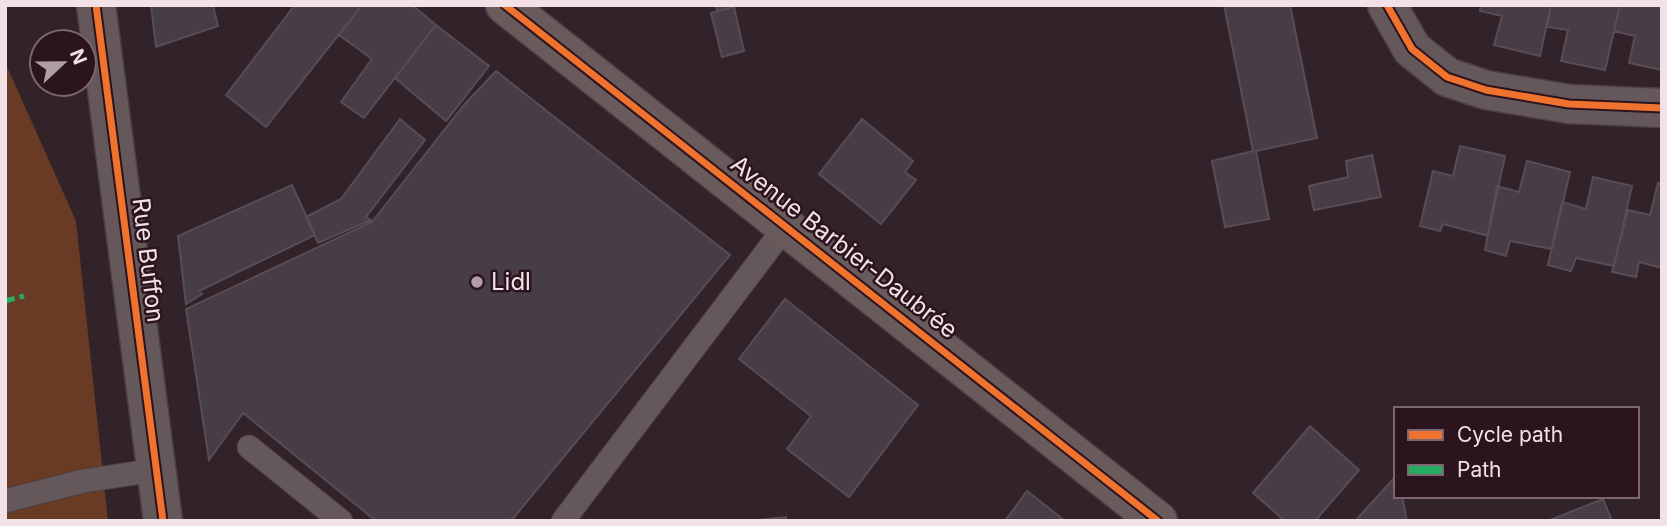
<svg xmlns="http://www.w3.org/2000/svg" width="1667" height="526" font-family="Inter,sans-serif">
<rect width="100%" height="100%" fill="#312329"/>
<path fill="#693b25" d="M5,62L76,221L108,521H5Z"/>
<path fill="#473d44" stroke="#584d54" stroke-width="2" d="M151,5H213L218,26L156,47Z
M295,5H362L266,127L226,95Z
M362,5H412L436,25L364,118L341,102L372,59L339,35Z
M716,5H733L734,7L717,11Z
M1224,5H1290L1317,138L1256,151L1269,219L1225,227L1212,161L1253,151Z
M1481,5H1551L1540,56L1494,45L1502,16L1480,11Z
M1551,5H1620L1605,70L1561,61L1568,30L1547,27Z
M1620,5H1662V70L1629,63L1635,36L1614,31Z
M734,7L744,51L722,57L711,13Z
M436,25L489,66L446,121L395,78Z
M496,71L730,255L511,521H376L243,413L209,460L186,309L372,222L464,105Z
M400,119L425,140L366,217L371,220L318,243L306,217L341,199Z
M862,119L913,161L905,172L916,180L881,224L819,174Z
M1460,146L1505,156L1488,236L1443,224L1440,231L1420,226L1433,171L1453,176Z
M1372,155L1381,197L1314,210L1309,186L1348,177L1346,161Z
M1527,161L1570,172L1552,249L1510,241L1506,256L1485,250L1497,186L1519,192Z
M1593,177L1632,186L1614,266L1576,258L1571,271L1548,265L1562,202L1586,209Z
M1658,183L1662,185V268L1639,262L1636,277L1612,272L1628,210L1650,215Z
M292,185L315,235L199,291L202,294L186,304L178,236Z
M785,299L918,405L849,497L787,449L811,416L739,359Z
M1310,426L1359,470L1315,521H1285L1253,493Z
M1396,476V496H1402L1407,521H1355Z
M1027,491L1065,521H1005Z
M1603,499L1612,521L1550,520Z
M786,517V521H746Z"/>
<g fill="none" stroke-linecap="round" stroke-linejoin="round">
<defs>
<path id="lane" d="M249,447L341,521
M5,501L83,481L156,470
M563,521L786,226"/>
<path id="street" d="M96,5L163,521
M1387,5L1412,49L1447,77L1486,90L1569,104L1662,108"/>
<path id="secondary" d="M505,5L1158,521"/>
</defs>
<use href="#lane" stroke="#4b3e44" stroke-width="25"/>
<use href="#street" stroke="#4b3e44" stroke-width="41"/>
<use href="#secondary" stroke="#4b3e44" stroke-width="41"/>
<use href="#lane" stroke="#64585a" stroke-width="23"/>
<use href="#street" stroke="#64585a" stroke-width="38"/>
<use href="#secondary" stroke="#695a5b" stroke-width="38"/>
<path stroke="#26ab63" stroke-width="5" stroke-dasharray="10 5" stroke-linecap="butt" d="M5,301L24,296"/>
<defs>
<path id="cycleway" d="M96,5L163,521
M505,5L1158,521
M1387,5L1412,49L1447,77L1486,90L1569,104L1662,108"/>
</defs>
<use href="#cycleway" stroke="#2c141f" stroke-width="11"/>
<use href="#cycleway" stroke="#ef722f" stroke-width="7"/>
</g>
<circle fill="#af9ea5" stroke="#2c141f" stroke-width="2.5" cx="477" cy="282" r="7"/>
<g text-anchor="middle" stroke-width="5" stroke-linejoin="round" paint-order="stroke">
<g font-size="24" fill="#f3e1e8" stroke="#2c141f">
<text transform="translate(844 247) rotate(38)" y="8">Avenue Barbier-Daubrée</text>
<text transform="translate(148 260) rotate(83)" y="8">Rue Buffon</text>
</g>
<g font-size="24" fill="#f3e1e8" stroke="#2c141f" text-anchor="start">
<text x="491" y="290">Lidl</text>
</g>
</g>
<rect width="1667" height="526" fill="none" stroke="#f3e1e8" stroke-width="14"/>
<rect x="1394" y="407" width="245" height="91" fill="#2c141f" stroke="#7c666f" stroke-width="2"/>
<rect x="1408" y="430" width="35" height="10" fill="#ef722f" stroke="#7c666f" stroke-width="2"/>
<text x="1457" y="442" font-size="21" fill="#f3e1e8">Cycle path</text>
<rect x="1408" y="465" width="35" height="10" fill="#26ab63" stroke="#7c666f" stroke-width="2"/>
<text x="1457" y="477" font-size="21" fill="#f3e1e8">Path</text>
<g transform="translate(63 63) rotate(68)"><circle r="33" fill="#2c141f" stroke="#7c666f" stroke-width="2"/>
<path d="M0-5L12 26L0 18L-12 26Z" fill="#af9ea5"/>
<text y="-10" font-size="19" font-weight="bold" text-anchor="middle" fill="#f3e1e8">N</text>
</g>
</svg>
